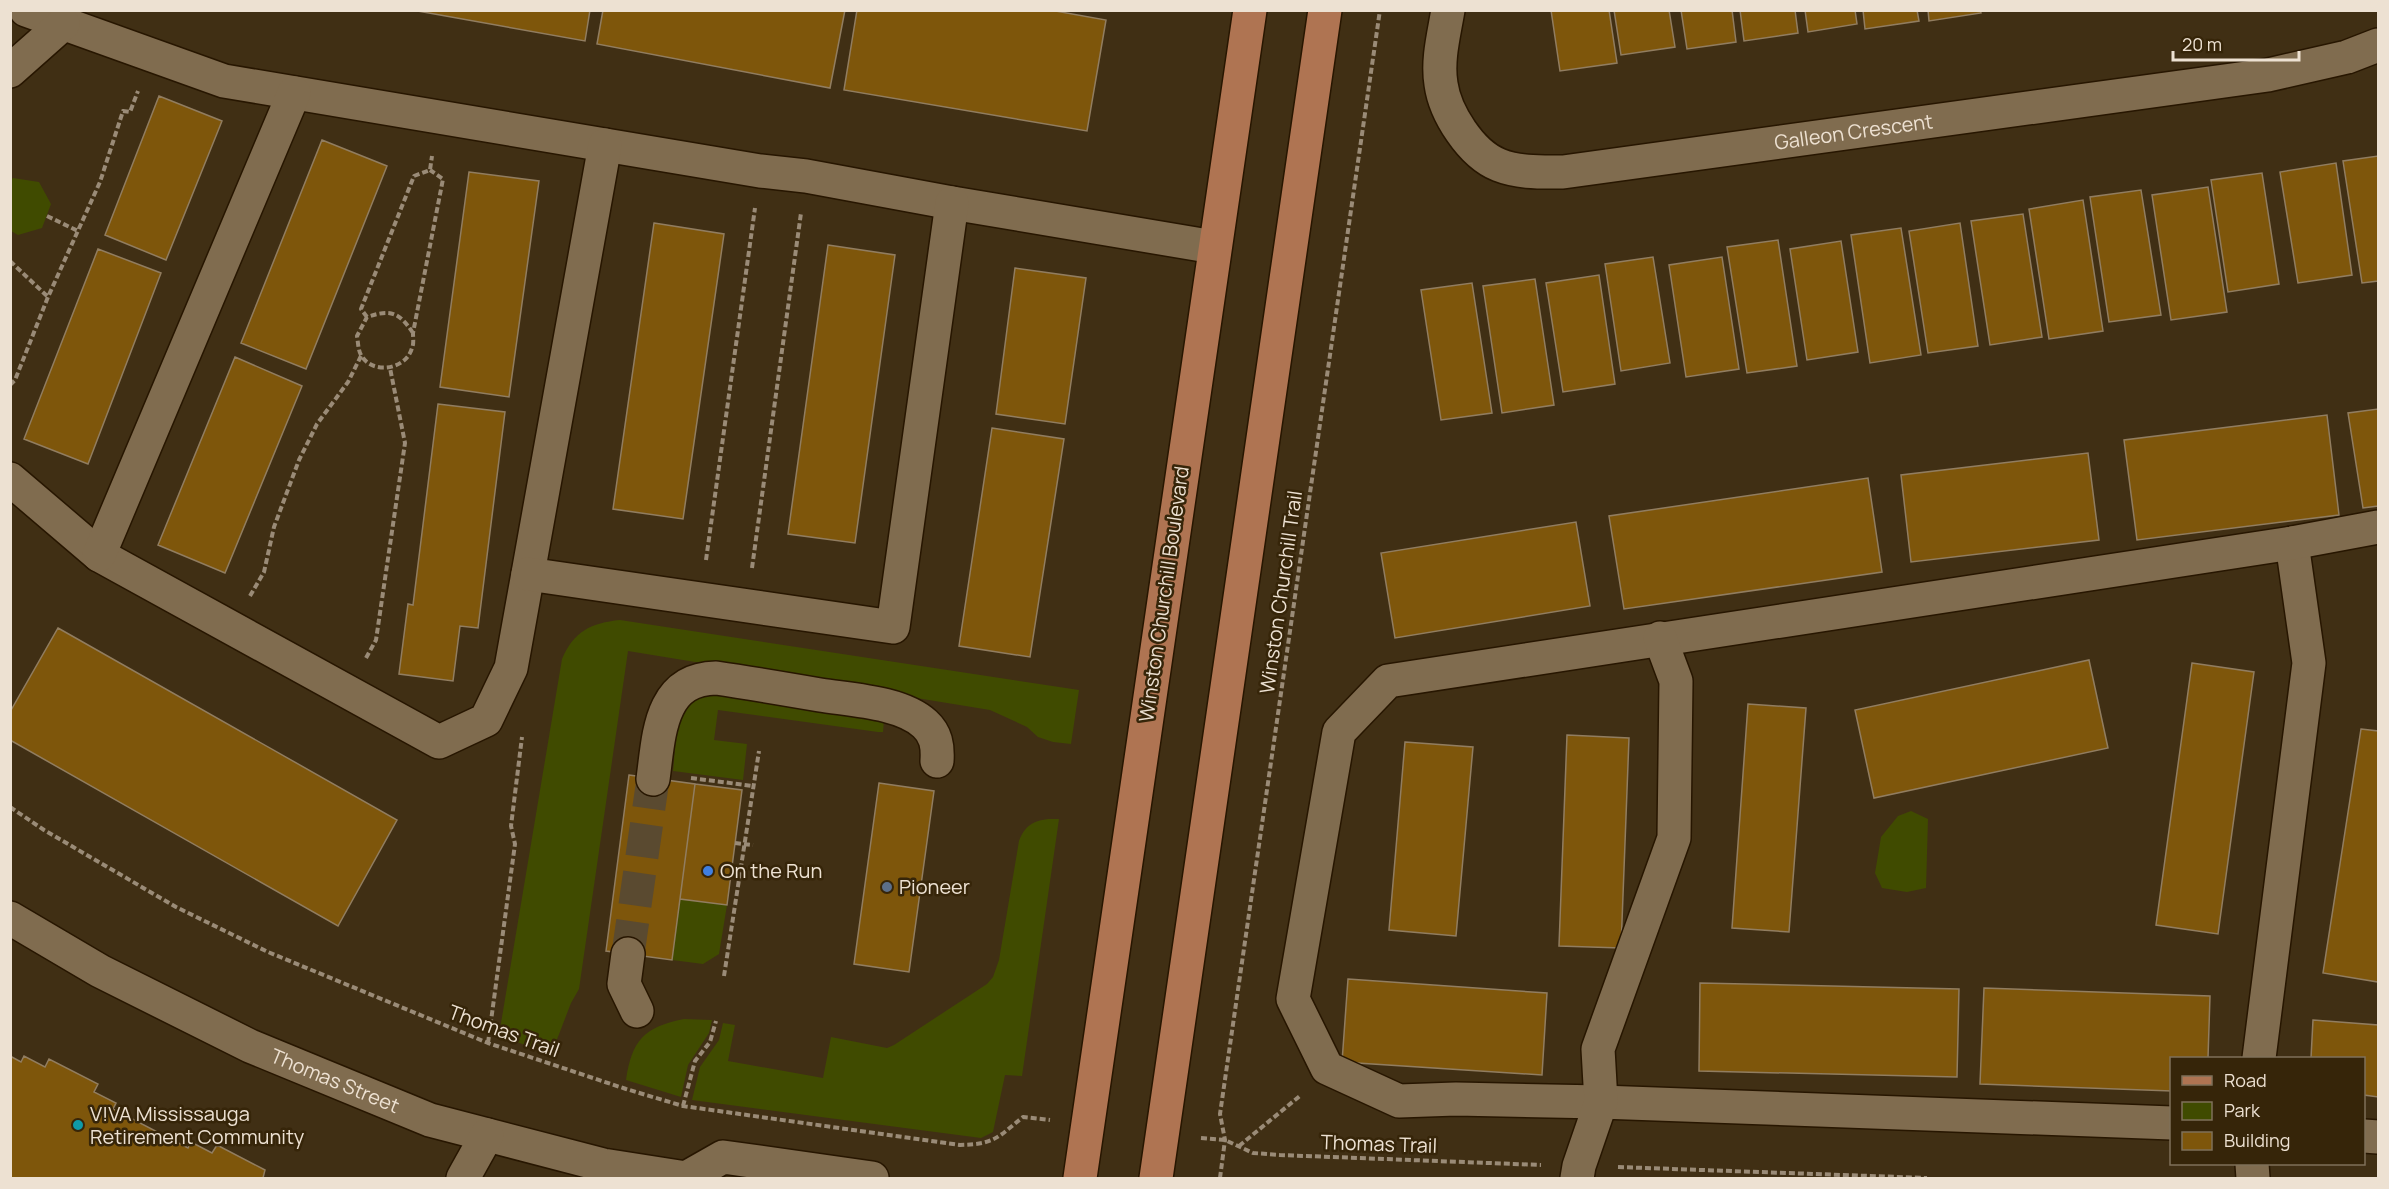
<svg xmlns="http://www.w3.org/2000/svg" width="2389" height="1189" font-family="Manrope,sans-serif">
<rect width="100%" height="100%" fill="#402f14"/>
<path fill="#404b00" d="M13,178L39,182L51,204L42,228L18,235L11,231L10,181Z
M620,620L1079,690L1071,744L1053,742L1038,737L1027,727L990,710L628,651L579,989L571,1003L551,1055L499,1035L562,659C574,631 591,623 620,620Z
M716,695L876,718L884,720L883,732H878L718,710L714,740L747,744L743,780L673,771C676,750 674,713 693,700C700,695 709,696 716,695Z
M1911,811L1928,819L1926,888L1907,892L1882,888L1875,873L1881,837L1898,816Z
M1048,819H1059L1022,1076L1005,1075L993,1132L981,1138L692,1100L700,1067L719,1040L723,1023L735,1025L728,1061L823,1078L831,1037L887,1048L894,1045L987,984L993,977L999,960L1019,841C1025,826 1032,821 1048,819Z
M680,899L727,905L719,954L703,964L672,960Z
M684,1019L712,1020L709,1033L688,1065L681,1097L626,1080C632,1040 644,1027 684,1019Z"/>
<path fill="#7e560b" stroke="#917d60" stroke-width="1.5" d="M412,10H590L585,41Z
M603,10H845L830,88L597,44Z
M857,10H1050L1106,20L1087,131L844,90Z
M1551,10H1609L1617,63L1560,71Z
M1614,10H1669L1675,47L1621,55Z
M1681,10H1732L1736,42L1687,49Z
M1740,10H1795L1798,33L1744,41Z
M1805,10H1855L1857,24L1808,32Z
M1863,10H1917L1919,21L1865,29Z
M1928,10H1980L1981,13L1929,21Z
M159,96L222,121L166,260L105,235Z
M322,140L387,166L306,369L241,343Z
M2378,156V281L2362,283L2343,161Z
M2336,163L2352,275L2298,283L2280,172Z
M469,172L539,181L509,397L440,387Z
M2262,173L2279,284L2228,292L2211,180Z
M2208,187L2227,312L2171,320L2152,195Z
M2141,190L2161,315L2109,322L2090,197Z
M2083,200L2103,331L2049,339L2029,209Z
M2023,214L2042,337L1990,345L1971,221Z
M654,223L724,234L683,519L613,509Z
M1960,223L1978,346L1928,353L1909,231Z
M1901,228L1921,355L1870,363L1851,235Z
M1778,240L1797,366L1747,373L1727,247Z
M1841,241L1858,352L1807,360L1790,249Z
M828,245L895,255L855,543L788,534Z
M98,249L161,273L88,464L24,439Z
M1653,257L1670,363L1621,371L1605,264Z
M1722,257L1739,369L1686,377L1669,265Z
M1015,268L1086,278L1065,424L996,414Z
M1599,275L1615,384L1563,392L1546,283Z
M1535,279L1554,405L1502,413L1483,286Z
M1472,283L1492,413L1441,420L1421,290Z
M235,357L302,386L225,573L158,545Z
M438,404L505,412L478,628L460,626L453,681L399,674L408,604L413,605Z
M2378,409V506L2363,508L2348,413Z
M2327,415L2339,515L2137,540L2124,440Z
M992,428L1064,439L1030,657L959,646Z
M2088,453L2099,540L1911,562L1901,475Z
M1868,478L1882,572L1624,609L1609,516Z
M1576,522L1590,606L1395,638L1381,553Z
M58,628L397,820L338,926L10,740V712Z
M2089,660L2108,748L1874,798L1855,710Z
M2192,663L2254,672L2218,934L2156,925Z
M1748,704L1806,708L1789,932L1732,928Z
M2361,729L2378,731V982L2323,973Z
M1567,735L1629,738L1621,948L1559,946Z
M1405,742L1473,747L1456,936L1389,930Z
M629,775L695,784L672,960L606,951Z
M879,783L934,791L909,972L854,964Z
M695,784L742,790L727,905L680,899Z
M1348,979L1547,993L1542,1075L1342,1062Z
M1700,983L1959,989L1957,1077L1699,1071Z
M1984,988L2210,996L2208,1058H2172V1091L1980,1084Z
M2313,1020L2378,1025V1097L2364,1095V1058H2311Z
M10,1056L21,1062L24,1056L45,1067L49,1059L98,1084L94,1092L116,1103L113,1109L188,1148L191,1142L212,1153L217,1145L265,1170L263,1178H10Z"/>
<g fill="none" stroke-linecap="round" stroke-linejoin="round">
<path stroke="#5a4a30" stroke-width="33" stroke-dasharray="33 16" stroke-linecap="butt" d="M628,954L653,779"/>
<defs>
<g id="minor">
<path d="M26,10L224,81L760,171L806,176L952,203L1214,247"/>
<path id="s1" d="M1448,10C1444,34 1437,60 1441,84C1445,113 1471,154 1499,165C1519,173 1541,172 1563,172L2268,75L2347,57L2378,45"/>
<path d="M10,71L63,24"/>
<path d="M10,479L99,555L439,742L486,720L511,668L605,145"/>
<path d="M99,555L294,93"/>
<path d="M528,574L893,627L952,203"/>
<path d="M653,779C659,736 659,679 716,678C750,683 785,689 820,695C851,700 901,702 925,724C936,734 938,746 937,761"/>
<path id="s2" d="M10,918L100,971L250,1046L430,1120L603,1165L686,1178L723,1157L872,1178"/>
<path d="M628,954L624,984L637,1011"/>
<path d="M2259,1058L2309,663L2292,543"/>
<path d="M2172,1123L1601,1102L1456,1099L1399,1101L1327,1068L1293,999L1339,732L1388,681L2292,543L2378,527"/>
<path d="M2364,1136L2378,1137"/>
<path d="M2252,1164L2253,1178"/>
<path d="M463,1178L487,1135"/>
<path d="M1577,1178L1579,1166L1601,1102L1598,1049L1674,838L1676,681L1660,638"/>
</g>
<path id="major" d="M1080,1178L1250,10
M1156,1178L1325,10"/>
</defs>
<use href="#minor" stroke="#271600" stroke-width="36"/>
<use href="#major" stroke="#271600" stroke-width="36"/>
<path stroke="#9a8b77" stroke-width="4" stroke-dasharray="6 3" stroke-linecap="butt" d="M47,216L78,231
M10,261L48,297
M367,317L361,309L414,176L430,170L432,156
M413,333C399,312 391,309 367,317L357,336C358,341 358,350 361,355C372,375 406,370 412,348C414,344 413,338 413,333L443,179L430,170
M10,385L15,380L48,297L100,182L123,111L130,112L138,91
M706,560L755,208
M752,568L801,213
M250,596L264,572L274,527L299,460L317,424L348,382L361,356
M366,658L376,640L405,443L390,368
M691,778L753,786
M10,807L44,830L176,907L268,952L488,1043L626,1089L683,1106L960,1145C995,1144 997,1138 1023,1117L1050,1120
M735,843L753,845
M724,976L759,751
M488,1043L515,844L511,826L522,737
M683,1106L695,1061L710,1042L716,1021
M1201,1138L1225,1140L1253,1153L1280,1155L1541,1165
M1239,1146L1301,1095
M1618,1167L1927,1178
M1220,1178L1225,1140L1220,1114L1380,10"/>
<use href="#minor" stroke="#806c4f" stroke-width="33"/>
<use href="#major" stroke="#af7452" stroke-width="33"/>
</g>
<circle fill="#3f7fe0" stroke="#362509" stroke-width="2" cx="708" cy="871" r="6"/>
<circle fill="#5c6f8a" stroke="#362509" stroke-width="2" cx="887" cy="887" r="6"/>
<circle fill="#0f9aa8" stroke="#362509" stroke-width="2" cx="78" cy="1125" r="6"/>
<g text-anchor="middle" stroke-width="5" stroke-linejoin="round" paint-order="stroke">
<g font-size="20" fill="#ede1d2" stroke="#362509">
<text dy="7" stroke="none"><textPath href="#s1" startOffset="536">Galleon Crescent</textPath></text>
<text transform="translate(1281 592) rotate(-82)" y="7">Winston Churchill Trail</text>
<text transform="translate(1164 594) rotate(-82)" y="7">Winston Churchill Boulevard</text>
<text transform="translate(504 1031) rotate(20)" y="7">Thomas Trail</text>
<text dy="7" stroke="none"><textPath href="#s2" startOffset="364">Thomas Street</textPath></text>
<text transform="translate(1379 1144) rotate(2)" y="7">Thomas Trail</text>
</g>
<g font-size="20" fill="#ede1d2" stroke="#362509" text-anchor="start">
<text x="720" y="878">On the Run</text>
<text x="899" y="894">Pioneer</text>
<text x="90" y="1121">V!VA Mississauga<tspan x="90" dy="23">Retirement Community</tspan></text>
</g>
</g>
<rect width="2389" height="1189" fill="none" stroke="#ede1d2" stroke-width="24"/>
<rect x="2170" y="1057" width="195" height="108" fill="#362509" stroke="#7f7059" stroke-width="1.5"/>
<rect x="2182" y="1076" width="30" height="9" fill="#af7452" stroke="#7f7059" stroke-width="1.5"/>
<text x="2224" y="1087" font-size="18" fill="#ede1d2">Road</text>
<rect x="2182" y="1102" width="30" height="18" fill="#404b00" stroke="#7f7059" stroke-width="1.5"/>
<text x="2224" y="1117" font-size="18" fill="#ede1d2">Park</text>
<rect x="2182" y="1132" width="30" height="18" fill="#7e560b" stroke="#7f7059" stroke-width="1.5"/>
<text x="2224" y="1147" font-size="18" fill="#ede1d2">Building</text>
<path d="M2173 51v9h126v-9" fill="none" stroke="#ede1d2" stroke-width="3"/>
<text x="2182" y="51" font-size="18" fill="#ede1d2" stroke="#362509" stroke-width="4.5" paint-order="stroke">20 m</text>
</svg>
